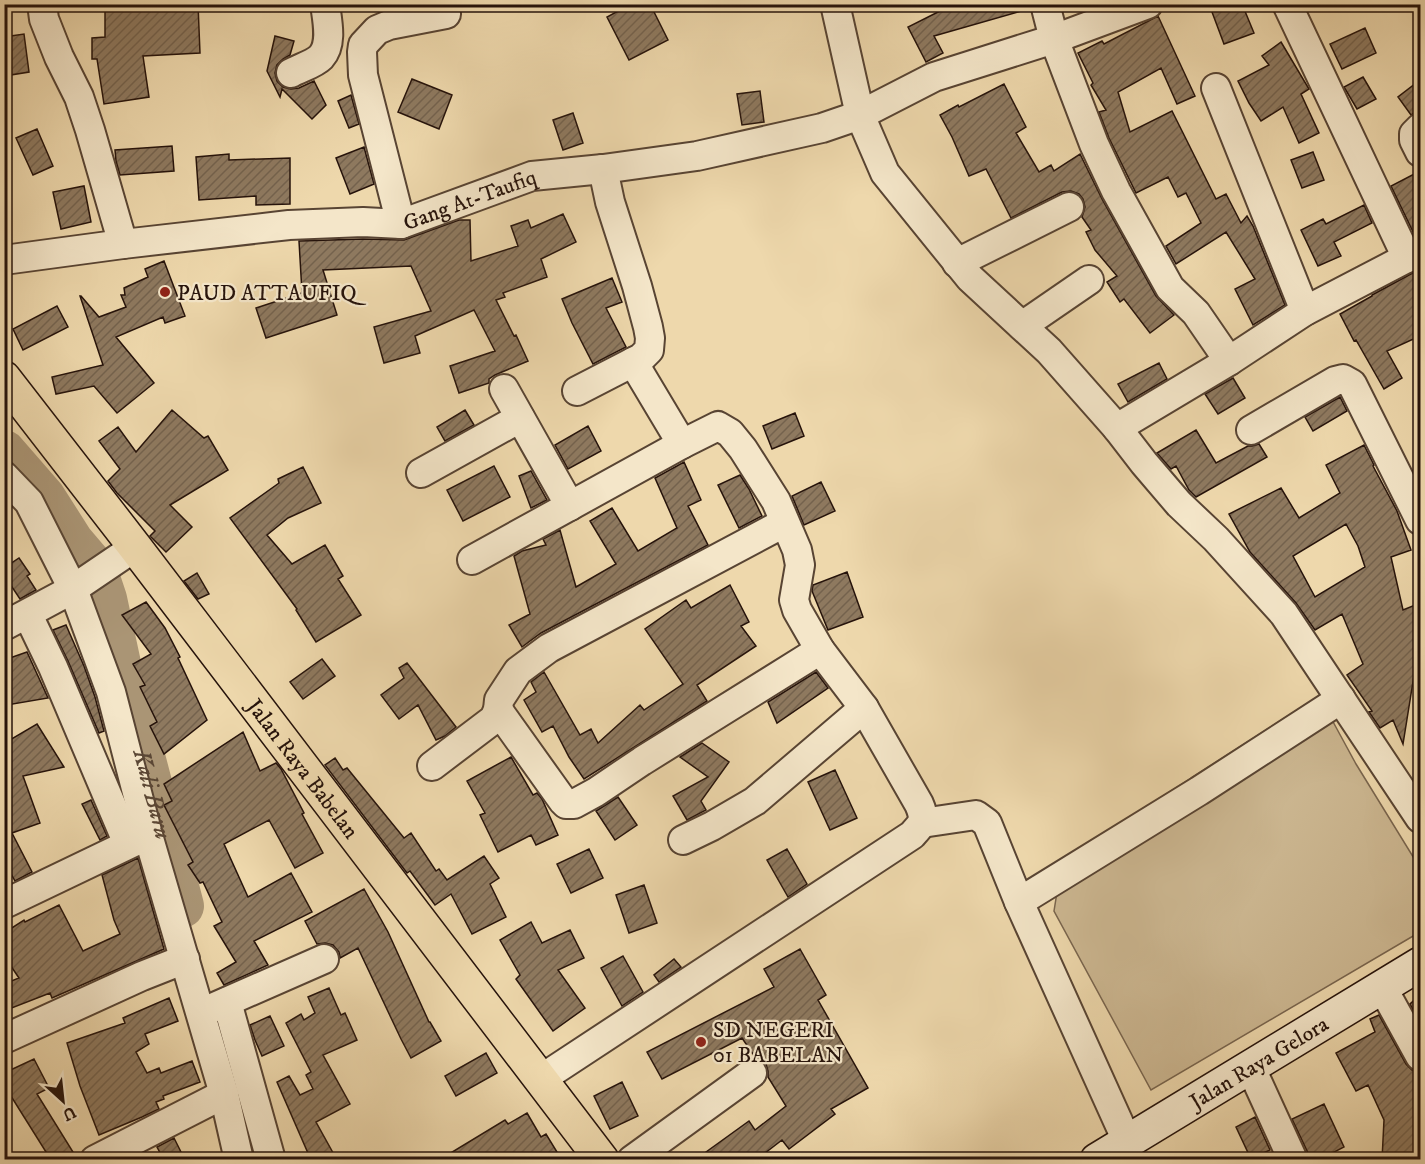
<svg xmlns="http://www.w3.org/2000/svg" width="1425" height="1164" font-family="'IM FELL DW Pica',serif">
<defs>
<pattern id="building-hatch" width="6" height="6" patternUnits="userSpaceOnUse" patternTransform="scale(1.5)"><rect width="6" height="6" fill="#8e795f"/><path d="M-1 1l2-2M0 6l6-6M5 7l2-2" fill="none" stroke="#74624d"/></pattern>
</defs>
<rect width="100%" height="100%" fill="#eed8ac"/>
<filter id="stains"><feTurbulence type="fractalNoise" baseFrequency=".00333" numOctaves="4"/><feColorMatrix values="0 0 0 0 .2 0 0 0 0 .09 0 0 0 0 .02 0 0 0 .5 -.17"/></filter>
<radialGradient id="worn" r=".72"><stop offset=".6" stop-color="#630" stop-opacity="0"/><stop offset="1" stop-color="#630" stop-opacity=".3"/></radialGradient>
<path fill="#ccb791" stroke="#79654e" stroke-width="1.5" d="M1319,696L1356,764L1420,868V932L1151,1090L1054,911L1062,861Z"/>
<g fill="none" stroke-linecap="round" stroke-linejoin="round">
<g stroke="#aa9575" stroke-width="44">
<path id="s1" d="M4,452L44,498L72,542L95,569L105,599L119,664L182,906"/>
<path d="M231,1074L255,1160"/>
</g>
</g>
<path fill="url(#building-hatch)" stroke="#26130b" stroke-width="1.5" fill-rule="evenodd" d="M105,4H198L200,53L143,56L149,97L104,104L97,59H92V38L105,37Z
M631,4H650L668,40L629,60L607,17Z
M938,4H1024L1025,10L934,36L943,53L926,62L908,27L940,11Z
M1209,4H1242L1254,33L1224,44Z
M1158,16L1195,96L1177,104L1161,68L1118,92L1130,132L1172,111L1216,199L1226,194L1241,223L1247,216L1253,226L1285,305L1253,325L1235,289L1255,279L1226,232L1176,264L1166,246L1201,223L1186,193L1178,197L1168,177L1136,193L1109,138L1099,112L1106,110L1091,85L1093,83L1078,53L1102,41L1104,44Z
M1365,28L1376,53L1342,69L1330,44Z
M24,34L29,72L4,76V37Z
M275,36L294,41L290,55L283,59L277,65L275,73L277,81L283,87L291,89L299,88L314,81L326,105L312,119L282,89L280,97L267,71Z
M1281,42L1309,89L1301,94L1319,133L1299,143L1283,107L1261,121L1249,103L1238,81L1269,65L1262,56Z
M1363,77L1376,99L1357,109L1344,87Z
M412,79L452,95L439,129L398,112Z
M1420,80V112H1415L1411,115L1398,97Z
M1004,84L1026,127L1016,133L1039,172L1051,165L1054,171L1080,154L1102,199L1156,296L1174,315L1150,333L1124,299L1120,302L1107,282L1117,276L1095,250L1086,232L1091,230L1082,217L1085,207L1083,199L1079,194L1071,191L1062,192L1011,218L986,169L969,176L952,137L940,115L958,105L959,107Z
M760,91L764,122L742,125L737,94Z
M351,95L359,124L349,128L338,101Z
M573,113L583,143L563,150L553,120Z
M37,129L53,166L33,175L16,138Z
M172,146L174,171L120,175L116,161L115,150Z
M364,147L374,184L350,194L336,158Z
M1313,152L1324,180L1302,188L1291,160Z
M229,154V160L290,158V204L256,205V196L199,200L196,157Z
M1420,171V235L1415,236L1391,186Z
M84,186L91,222L61,229L53,192Z
M1364,205L1372,223L1334,242L1341,256L1318,266L1301,230L1323,219L1326,224Z
M563,214L576,242L541,259L547,277L503,293L505,297L496,300L514,336L516,335L528,361L495,375L489,379V383L459,393L450,366L495,351L474,310L415,336L420,353L384,363L374,327L431,311L411,266L323,270L337,315L266,338L256,308L302,293L299,241L363,239L404,240L459,220H470L471,261L518,246L511,226L528,220L531,228Z
M164,261L185,316L165,323L163,317L116,337L154,383L117,413L94,386L56,394L52,377L103,365L80,296H81L99,317L126,307L121,295H125L124,288L148,277L145,269Z
M1420,269V336L1387,351L1402,378L1384,389L1356,340L1354,341L1340,314L1372,296V295Z
M612,278L622,302L606,308L626,347L593,364L572,323L562,299Z
M57,306L68,327L23,350L13,329Z
M1159,363L1167,379L1128,402L1118,384Z
M1233,378L1245,398L1218,414L1205,394Z
M1340,397L1347,411L1313,431L1305,417Z
M172,410L204,438L208,436L228,470L170,505L192,527L166,552L150,536L155,531L117,493L108,481L120,469L99,441L118,427L136,452Z
M465,410L474,425L445,441L437,427Z
M795,413L804,436L772,449L763,426Z
M588,426L601,451L568,469L555,445Z
M1196,430L1216,463L1248,446H1252L1259,444L1267,457L1196,497L1189,490L1176,466L1171,469L1157,453Z
M1364,445L1374,465L1373,466L1397,511L1411,550L1391,557L1403,610L1420,603V638L1403,744L1393,720L1380,728L1369,712L1372,711L1347,675L1363,664L1342,614L1315,630L1296,603L1250,552L1229,514L1281,488L1299,518L1340,493L1326,465ZM1346,524L1358,546L1365,567L1315,597L1293,556Z
M684,462L701,500L688,506L708,545L541,633L522,647L509,625L530,614L514,556L522,551L546,545L543,539L560,530L576,587L616,564L590,521L612,508L638,551L677,528L655,478Z
M494,466L510,497L463,521L447,490Z
M303,467L321,503L288,518L267,535L292,564L325,545L343,576L338,579L361,615L316,642L296,610L297,609L230,518L279,483L278,479Z
M531,471L547,500L531,508L519,476Z
M740,475L749,489L762,516L739,528L718,485Z
M821,482L835,511L804,525L792,496Z
M19,558L30,574L27,576L36,590L20,599L4,575V568Z
M847,572L863,617L828,630L812,591L813,585Z
M197,573L209,594L198,599L184,581Z
M730,585L749,622L741,626L756,646L697,685L707,701L584,779L569,757L553,726L542,732L524,700L536,692L531,682L544,672L580,735L591,729L598,743L640,705L644,710L683,684L645,629L686,600L691,608Z
M146,602L165,628L180,657L178,658L207,720L164,754L150,726L157,722L140,687L145,685L133,664L151,654L122,615Z
M66,625L84,666L95,697L104,731L99,733L68,661L53,630Z
M27,652L48,698L7,705L4,694V660Z
M322,659L335,676L303,699L290,682Z
M407,663L456,727L445,736L436,740L418,705L399,719L381,695L404,678L399,668Z
M816,672L828,688L777,723L768,702Z
M37,724L64,767L23,776L40,823L12,833L32,872L15,881L4,861V732H7L10,740Z
M243,732L260,771L276,763L281,769L304,813L302,814L323,853L295,868L269,820L224,844L248,897L291,873L312,912L254,941L268,965L224,985L217,973L236,962L214,926L222,922L203,882L200,883L188,865L193,862L164,805L172,801L164,784Z
M702,743L729,762L701,801L706,810L687,820L673,796L708,777L680,757Z
M511,757L533,795L537,793L542,799L558,835L536,845L531,835L498,852L480,815L485,813L467,781Z
M335,758L343,770L347,768L404,838L411,833L436,871L439,869L447,880L484,856L499,878L490,884L506,917L472,934L451,894L435,905L410,871L407,873L325,765Z
M835,770L857,818L830,830L808,782Z
M618,797L637,825L615,840L596,811Z
M91,800L107,836L100,840L82,804Z
M589,849L603,878L571,893L557,864Z
M787,849L807,884L788,897L767,860Z
M138,858L164,949L52,998L50,993L4,1011V984L19,978L4,956V933L24,920L25,922L59,905L83,951L120,934L114,920L102,875Z
M644,885L657,923L629,933L616,895Z
M364,889L388,932L429,1022H430L441,1041L411,1058L401,1039L358,948L340,958L339,952L333,945L325,943L317,944L305,921Z
M531,922L542,943L570,930L584,958L558,970L585,1008L553,1031L516,979L520,975L500,940Z
M800,949L826,995L818,1000L868,1088L831,1109L835,1114L789,1149L782,1140L756,1160H695L749,1121L755,1130L786,1106L768,1077V1071L766,1064L759,1058L755,1057L742,1038L662,1079L647,1052L774,987L764,969Z
M623,956L643,992L622,1006L601,968Z
M674,959L681,967L659,982L654,975Z
M329,988L341,1015L345,1013L357,1040L323,1055L350,1104L316,1122L337,1160H311L277,1082L289,1076L300,1095L313,1089L306,1075L311,1072L286,1023L301,1014L304,1020L315,1013L308,997Z
M1420,995V1023L1410,1004Z
M169,998L178,1021L145,1034L149,1044L136,1052L147,1073L159,1068L161,1073L192,1061L200,1082L163,1096L164,1099L156,1102L159,1109L142,1117L99,1135L80,1086L67,1043L125,1023L123,1018Z
M1379,1015L1406,1064L1412,1070L1420,1072V1160H1382L1384,1120L1368,1085L1356,1091L1336,1053L1375,1032L1370,1019Z
M270,1016L284,1046L262,1056L255,1040L250,1025Z
M486,1053L497,1073L456,1096L445,1076Z
M34,1059L49,1088L37,1094L73,1152L61,1160H51L4,1085V1073Z
M622,1082L638,1116L610,1129L594,1096Z
M1324,1104L1344,1147L1319,1160H1309L1308,1153L1292,1119Z
M527,1113L541,1137L546,1134L557,1152L545,1160H439L505,1120L508,1124Z
M1255,1117L1270,1150L1251,1159L1236,1127Z
M174,1138L185,1160H164L157,1147Z"/>
<g fill="none" stroke-linecap="round" stroke-linejoin="round">
<defs>
<g id="street">
<path d="M42,4L44,19L59,57L79,97L90,130L123,244"/>
<path d="M835,4L860,115L885,173L970,278L1049,351L1117,428L1144,463L1179,504L1216,539L1284,614L1420,818"/>
<path d="M1045,4L1054,39L1094,144L1116,191L1170,288L1196,313L1229,361"/>
<path d="M1287,4L1407,258"/>
<path d="M291,73C300,68 314,64 321,57C333,44 327,20 325,4"/>
<path d="M1216,88L1305,311"/>
<path d="M1420,128L1414,134V140L1420,152"/>
<path d="M401,224L363,75L362,52L363,45L377,30L389,25L446,14"/>
<path id="s2" d="M4,260L123,244L289,225L363,222L401,224L532,176L603,169L697,156L822,128L860,115L934,77L1054,39L1148,4"/>
<path d="M957,263L1069,207"/>
<path d="M1022,326L1089,280"/>
<path d="M504,389L570,506"/>
<path d="M577,391L641,358L649,350L650,338L648,327L637,286L610,202L603,169"/>
<path d="M1117,428L1229,361L1305,311L1420,251"/>
<path d="M1251,430L1335,381L1343,379L1352,384L1420,520"/>
<path d="M421,473L520,418"/>
<path d="M4,476L29,502L73,589L111,692L148,835L224,1094L239,1160"/>
<path d="M472,560L682,444"/>
<path d="M28,615L53,667L128,844"/>
<path d="M4,626L73,589L135,547"/>
<path d="M498,710L563,801L566,804H574L596,792L642,761L820,650"/>
<path d="M432,766L494,719L498,710L499,700L518,671L549,648L784,523"/>
<path d="M922,823L976,815L987,823L1019,902L1127,1141"/>
<path d="M683,840L712,826L755,801L864,708"/>
<path d="M1019,902L1199,791L1341,699"/>
<path d="M4,904L146,836"/>
<path d="M1382,987L1420,1056"/>
<path d="M227,1002L271,1160"/>
<path d="M210,1009L324,959"/>
<path d="M4,1039L142,976L185,959"/>
<path d="M1250,1066L1293,1160"/>
<path d="M541,1079L912,835C923,823 926,820 919,804L864,708L820,650L797,610L794,600L800,565L797,550L776,501L743,449L730,433L718,426L682,444L633,362"/>
<path d="M95,1160L224,1094"/>
<path d="M632,1160L752,1073"/>
</g>
<g id="secondary">
<path id="s3" d="M1097,1160L1420,964"/>
</g>
<g id="primary">
<path id="s4" d="M4,378L135,547L602,1160"/>
</g>
</defs>
<use href="#street" stroke="#584433" stroke-width="32"/>
<use href="#secondary" stroke="#26130b" stroke-width="36"/>
<use href="#primary" stroke="#26130b" stroke-width="36"/>
<use href="#street" stroke="#f4e6c9" stroke-width="28"/>
<use href="#secondary" stroke="#f4e6c9" stroke-width="33"/>
<use href="#primary" stroke="#eed8ac" stroke-width="33"/>
</g>
<g fill="#8f2418" stroke="#f4e6c9" stroke-width="2">
<circle cx="165" cy="292" r="6"/>
<circle cx="701" cy="1042" r="6"/>
</g>
<g text-anchor="middle" stroke-width="4.5" stroke-linejoin="round" paint-order="stroke">
<g font-size="22" fill="#26130b" stroke="#f4e6c9">
<text dy="8" stroke="none"><textPath href="#s2" startOffset="472">Gang At-Taufiq</textPath></text>
<text dy="8" stroke="none"><textPath href="#s4" startOffset="492">Jalan Raya Babelan</textPath></text>
<text dy="8" stroke="none"><textPath href="#s3" startOffset="189">Jalan Raya Gelora</textPath></text>
</g>
<g font-size="22" fill="#26130b" stroke="#f4e6c9" text-anchor="start">
<text x="177" y="300">PAUD ATTAUFIQ</text>
<text x="713" y="1037">SD NEGERI<tspan x="713" dy="25">01 BABELAN</tspan></text>
</g>
<g font-size="24" font-style="italic" fill="#5b4735" stroke="#f4e6c9">
<text dy="8" stroke="none"><textPath href="#s1" startOffset="381">Kali Baru</textPath></text>
</g>
</g>
<rect width="1425" height="1164" fill="none" stroke="#eed8ac" stroke-width="24"/>
<rect x="6" y="6" width="1413" height="1152" fill="none" stroke="#26130b" stroke-width="3"/>
<rect x="12" y="12" width="1401" height="1140" fill="none" stroke="#26130b" stroke-width="1.5"/>
<g transform="translate(63 1101) rotate(153)" stroke="#f4e6c9" stroke-width="4.5" paint-order="stroke">
<path d="M0-4.5L10 22L0 15L-10 22Z" fill="#26130b"/>
<text y="-9" font-size="16" font-weight="bold" text-anchor="middle" fill="#26130b">U</text>
</g>
<rect width="100%" height="100%" filter="url(#stains)"/>
<rect width="100%" height="100%" fill="url(#worn)"/>
</svg>
